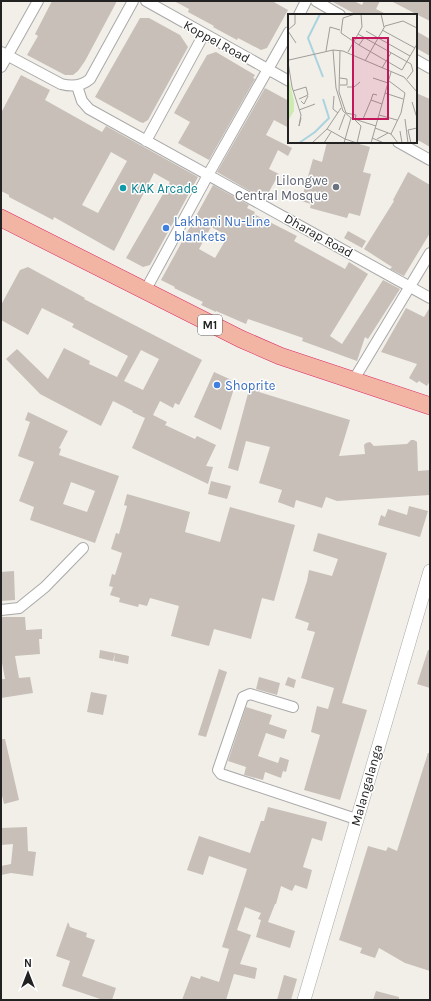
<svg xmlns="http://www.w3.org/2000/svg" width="431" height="1001" font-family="Karla,sans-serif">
<rect width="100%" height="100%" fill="#f2efe9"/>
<path fill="#c7bfb8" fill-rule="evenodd" d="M52,1H117L85,61L78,71L73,75H65L27,55L38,36L35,34Z
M174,1H272L288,10L267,48L261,50L238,38L237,40L213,27L214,26L188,12L189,9Z
M331,1H354L362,5L364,1H380L376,9L388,15H357Z
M391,1H430V21L416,14Z
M140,18H149L180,35L188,47L148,120L143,123L140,122L95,97Z
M416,31L430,39V56L416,48Z
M216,52L255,75L253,78L255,79L209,160L178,143L190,122L174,113L207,55Z
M21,75L50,90L45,100L102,132L106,126L198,177L150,265L143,267L126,258L170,182L154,173L114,251L54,217L53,220L9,197V195L1,191V113ZM111,152L127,161L98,213L82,205Z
M265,88L289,101V128L274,120L266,135L292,148L288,156L278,150L269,169L279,174L266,197L256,192L255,194L217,172Z
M416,93L430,99V147L416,139Z
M327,142H352L370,147L363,172L371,174L360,216L349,213L347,218L310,208L311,204L301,201L313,159L322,162Z
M408,172L430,185V233L404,276L390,269L392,267L364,249L394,201L393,200Z
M213,185L249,205L247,208L255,212L254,214L297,236L294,241L345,269L349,262L368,274L330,336L342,344L383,280L400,289L368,339L365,337L357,361L302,341L303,338L248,319L246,324L216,311V312L201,305L203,302L174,288L175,287L161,280ZM211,227L228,236L215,258L199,249Z
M348,231L366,241L362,248L344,238Z
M28,267L85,298L84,299L202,360L179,405L175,403L173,408L160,401L153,415L167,422L165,425L195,439L197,436L216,445L206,466L213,467L208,484L132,448L145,418L132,412L133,411L113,401L101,426L40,394L6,359L17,349L48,379L64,348L90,361L89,364L117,377L128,356L72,327L74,324L42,308L28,335L1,320V305L20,270ZM141,350L159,359L143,390L124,381Z
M430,307V381L427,386L419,381L417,383L409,378L417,364L381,352L406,308L424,317Z
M214,372L236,382L221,430L194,417Z
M250,386L260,388L259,392L350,420L339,456L365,454L364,445L366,443L370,442L374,446L407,444L411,440H414L417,442L418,471L430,470V495L337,501L326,497L322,508L296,500L294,508L278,502L282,490L259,483L270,447L246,441L238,471L228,468Z
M28,412L68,431L59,448L61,449L59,455L119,476L95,543L30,520L34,507L19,501L34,462L18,456L30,422L25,420ZM71,482L95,491L87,512L63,504Z
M211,481L231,486L227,499L208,494Z
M127,494L190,512L185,532L220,542L230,507L295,525L274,601L262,598L251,639L214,629L209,646L171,636L179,606L150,598L147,606L139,604L138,607L119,602L120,598L110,595L113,587L109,586L112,574L115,575L122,553L111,549L116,533L119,534L127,506L124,505Z
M409,506L428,511L420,537L378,525L381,515L385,517L388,509L407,515Z
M318,533L387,553L342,703L367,710L340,800L304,790L320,735L311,732L317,706L328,709L334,688L301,678L315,632L307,630L309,623L295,618L307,581L309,570L332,576L338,559L313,551Z
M14,571L15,600L1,601V572Z
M1,617H25L26,630L42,629V639H39L40,654L15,656L19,678L30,677L33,693L1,698V679H5L1,657Z
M100,650L115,653L113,661L99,658Z
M428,650H430V688L417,684Z
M115,653L129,656L128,664L114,661Z
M219,669L227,672L206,737L198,735Z
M259,677L280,683L277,695L256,689Z
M288,677L296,680L294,688L285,685Z
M91,692L107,695L103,715L87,712Z
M246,707L272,715L269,724L287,730L284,739L266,733L258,756L278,763L280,757L289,760L286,772L283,771L281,778L265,772L263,780L248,776L244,775L246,767L228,761Z
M1,739H5L19,800L4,804L1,791Z
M428,753H430V971L405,963L379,948L375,958L360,953L362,948L339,940L368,846L386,851L388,847L397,851Z
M268,807L327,822L322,841L312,838L303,867L312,870L307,889L295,885L292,891L281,886L276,904H275L268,922L295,931L290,948L256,937L261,920L258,919L261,913L245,907L237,930L251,935L240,964L257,968L255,979L234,974L226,1000H182L191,976L200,979L201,976L219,982L229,949L222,947L247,869L209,856L203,875L187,870L199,836L250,853L261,821H264Z
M27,827L28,851L36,852L33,876L11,873L1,875V866L11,864L13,844L1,845V828Z
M68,922L70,927L87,933L86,937L95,940L82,976L116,988L112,1000H103L62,986L70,961L56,956Z
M284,975L297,979L291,1000H277Z
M376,991L399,997V1000H373Z"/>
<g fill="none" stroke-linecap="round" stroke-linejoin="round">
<defs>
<path id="minor" d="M146,1L289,81
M316,1L340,15
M299,15L306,1
M1,52L61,84C72,87 82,86 90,79L133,1
M416,60L430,68
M1,67L38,1
M77,86L82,101L89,109L430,298
M146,141L204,34
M398,142L430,160
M145,291L208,175L289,32
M353,381L430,253
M1,610L19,608L45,587L83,548
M293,707L250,694L243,697L218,770L221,774L356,819"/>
<path id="tertiary" d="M304,1000L430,571"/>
<path id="trunk" d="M1,218L241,339L280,356L430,406"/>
</defs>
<use href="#minor" stroke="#a9a9a9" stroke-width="12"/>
<use href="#tertiary" stroke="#a9a9a9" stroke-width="14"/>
<use href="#trunk" stroke="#dc2a67" stroke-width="18"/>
<use href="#minor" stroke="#fff" stroke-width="10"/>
<use href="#tertiary" stroke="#fff" stroke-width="13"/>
<use href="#trunk" stroke="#f2b4a3" stroke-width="17"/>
</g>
<circle fill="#6b7280" stroke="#fff" stroke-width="1.5" cx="336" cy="187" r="4"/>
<circle fill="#0f9aa8" stroke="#fff" stroke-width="1.5" cx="123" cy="188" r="4"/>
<g fill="#3f7fe0" stroke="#fff" stroke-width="1.5">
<circle cx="166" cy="228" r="4"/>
<circle cx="217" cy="385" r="4"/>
</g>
<g text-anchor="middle" stroke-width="3" stroke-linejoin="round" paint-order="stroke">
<rect fill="#fff" stroke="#646464" stroke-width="1" x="198" y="315" width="24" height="20" rx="3"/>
<g font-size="12" font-weight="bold" fill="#222">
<text x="210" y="329">M1</text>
</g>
<g font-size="13" fill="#222" stroke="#fff">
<text transform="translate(217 41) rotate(29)" y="5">Koppel Road</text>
<text transform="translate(319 235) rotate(29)" y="5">Dharap Road</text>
<text transform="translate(366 785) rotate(-74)" y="5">Malangalanga</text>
</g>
<g font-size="13" fill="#5b616d" stroke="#fff" text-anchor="end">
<text x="328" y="185">Lilongwe<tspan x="328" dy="15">Central Mosque</tspan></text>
</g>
<g font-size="13" fill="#0d838f" stroke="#fff" text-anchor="start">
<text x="131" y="193">KAK Arcade</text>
</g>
<g font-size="13" fill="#366cbe" stroke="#fff" text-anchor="start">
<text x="174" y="226">Lakhani Nu-Line<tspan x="174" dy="15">blankets</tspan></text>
<text x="225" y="390">Shoprite</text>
</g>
</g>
<g transform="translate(288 14)">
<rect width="129" height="129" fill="#f2efe9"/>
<path d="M0,61L6,87V97L0,107Z" fill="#cdebb0"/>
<path fill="none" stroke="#aad3df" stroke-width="2" d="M32,0L20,24L35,63M11,129L27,118L41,104L35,85"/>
<path fill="none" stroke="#9f9d99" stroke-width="1" d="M67,0L55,4L53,19L71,31L76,24M93,0L96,13M0,16L7,10V0M94,16L127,34M0,17L8,29M78,17L122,42M70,20L123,50L125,57L119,65M71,31L114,56L129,30M45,36L48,74L55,97L63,104L88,112M38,37L42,13L52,16M52,37L51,78L58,99M60,38L74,13L73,0M1,46L45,36L55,37L116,63L129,78M77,47L97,12L115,7L129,14M0,48L4,73L13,101L11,112L13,104M94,54L103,39M52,64L59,65V71H52M85,64L100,69M101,67L117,79L113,99L103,120M59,73H66L72,68M5,77L18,73L20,81L11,85M97,79L115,85M89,81L85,80L83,86L94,90M46,82L45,95L50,99M13,87L16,90L20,82M124,88L129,104M53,94L39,115L57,125M11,96L27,90M91,101L109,106M75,105L83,86M117,105L120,129M87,114L103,120L110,129M51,116L57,100M112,117L114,129M84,124L96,129M57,125L69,129L73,112L67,106L68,101L58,99M89,125L100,119M24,129L39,115M36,129L43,118M56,129L63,104M83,129L103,58M123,129L120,116L129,114"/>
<path fill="#c2185b" fill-opacity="0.15" stroke="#c2185b" stroke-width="2" d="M65,24H100V105H65Z"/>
<rect width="129" height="129" fill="none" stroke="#222" stroke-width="2"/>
</g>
<rect width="431" height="1001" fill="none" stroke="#222222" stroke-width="4"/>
<g transform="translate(28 973)" stroke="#ffffff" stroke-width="3" paint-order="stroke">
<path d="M0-3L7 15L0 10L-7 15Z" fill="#222222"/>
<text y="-6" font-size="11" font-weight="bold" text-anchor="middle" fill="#222222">N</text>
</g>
</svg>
